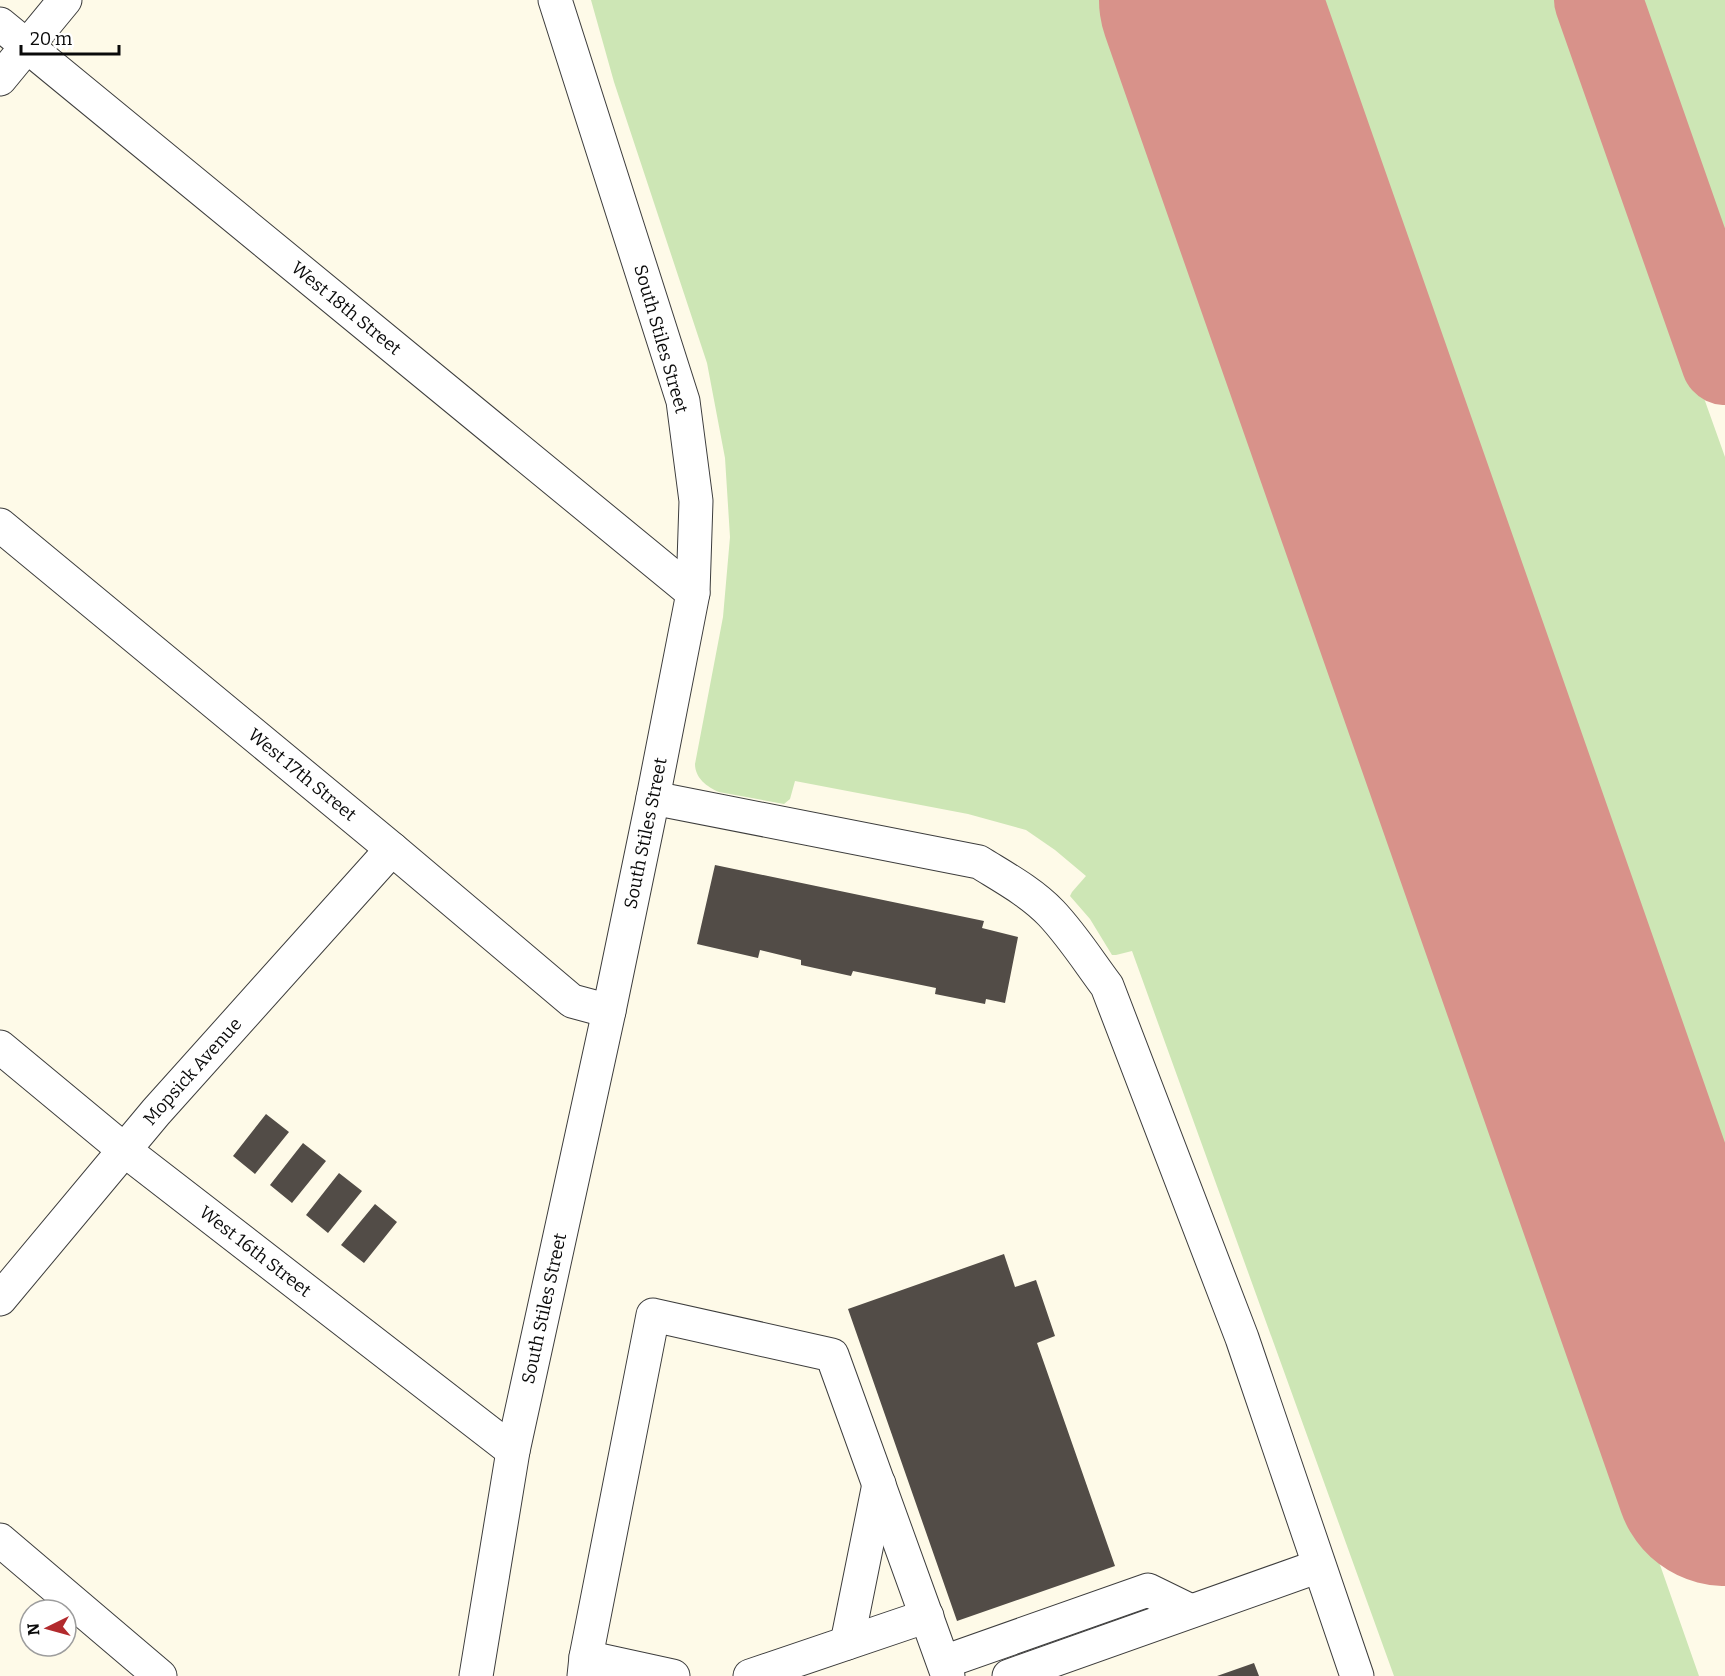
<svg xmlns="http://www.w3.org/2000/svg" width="1725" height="1676" font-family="Bitter,serif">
<rect width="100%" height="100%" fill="#fefae8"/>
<path fill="#cde6b5" d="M591,0H1111L1699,1676H1394L1132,951L1116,955H1112L1090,919L1070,896L1072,892L1086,876L1055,850L1026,830L968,814L795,781L790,799L784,804L719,792C707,787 695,778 695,764L723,617L730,537L725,458L707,363L614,82Z
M1309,0H1562L1725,457V1187Z
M1617,0H1725V308L1721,295Z"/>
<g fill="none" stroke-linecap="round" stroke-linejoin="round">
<path stroke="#d8928a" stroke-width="88" d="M1598,0L1725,361"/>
<path stroke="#d8928a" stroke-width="220" d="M1209,0L1725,1476"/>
</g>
<path fill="#524c47" d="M715,865L984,921L982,928L1018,937L1005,1003L986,999L985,1004L935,994L936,988L853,971L851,976L801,965V960L760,950L758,958L697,944Z
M266,1114L289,1132L255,1174L233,1156Z
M303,1143L326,1161L292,1203L270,1185Z
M339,1173L362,1191L328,1233L306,1215Z
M375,1204L397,1222L364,1263L341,1245Z
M1004,1254L1015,1287L1036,1280L1055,1336L1037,1343L1115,1566L957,1621L848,1309Z
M1254,1663L1259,1676H1217Z"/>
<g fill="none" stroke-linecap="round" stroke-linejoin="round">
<defs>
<g id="minor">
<path id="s1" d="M0,24L693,593"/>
<path d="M0,79L65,0"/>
<path id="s2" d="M0,525L392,849L572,1001L609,1011"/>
<path d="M653,798L979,862C1003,877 1031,892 1051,913C1072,935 1089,962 1107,986L1242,1338L1357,1676"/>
<path id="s3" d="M0,1047L123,1149L513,1451"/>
<path id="s4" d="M0,1299L156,1112L392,849"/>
<path d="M0,1540L160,1676"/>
<path d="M847,1643L879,1484"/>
<path d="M586,1657L673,1676"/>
<path d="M944,1662L1148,1590L1191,1611"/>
<path id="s5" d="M476,1676L513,1451L609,1011L653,798L693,593L696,501L683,401L555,0"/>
<path d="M584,1676L586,1657L653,1315L832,1355L948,1676"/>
<path d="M750,1676L927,1616"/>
<path d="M1009,1676L1319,1566"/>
</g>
</defs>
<use href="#minor" stroke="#3d3d3d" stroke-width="35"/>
<use href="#minor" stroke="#fff" stroke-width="33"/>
</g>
<g text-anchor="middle" stroke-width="6" stroke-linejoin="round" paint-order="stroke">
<g font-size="18" fill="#0a0a0a" stroke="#fff">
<text dy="6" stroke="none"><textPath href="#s1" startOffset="448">West 18th Street</textPath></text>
<text transform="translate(661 339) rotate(74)" y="6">South Stiles Street</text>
<text dy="6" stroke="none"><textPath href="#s2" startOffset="392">West 17th Street</textPath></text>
<text dy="6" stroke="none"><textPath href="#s5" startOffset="860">South Stiles Street</textPath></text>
<text dy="6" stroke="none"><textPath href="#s4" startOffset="298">Mopsick Avenue</textPath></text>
<text dy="6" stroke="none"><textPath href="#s3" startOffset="327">West 16th Street</textPath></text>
<text dy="6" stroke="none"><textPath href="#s5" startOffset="374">South Stiles Street</textPath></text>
</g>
</g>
<g transform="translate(48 1628) rotate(265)"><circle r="28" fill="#ffffff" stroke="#9d9d9d" stroke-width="1.5"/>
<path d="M0-4.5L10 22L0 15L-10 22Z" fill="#b22a2d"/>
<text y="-9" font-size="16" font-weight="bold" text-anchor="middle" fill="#0a0a0a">N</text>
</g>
<path d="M21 45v9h98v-9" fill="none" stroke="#0a0a0a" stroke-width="3"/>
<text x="30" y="45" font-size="18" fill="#0a0a0a" stroke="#ffffff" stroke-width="4.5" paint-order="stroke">20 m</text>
</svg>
